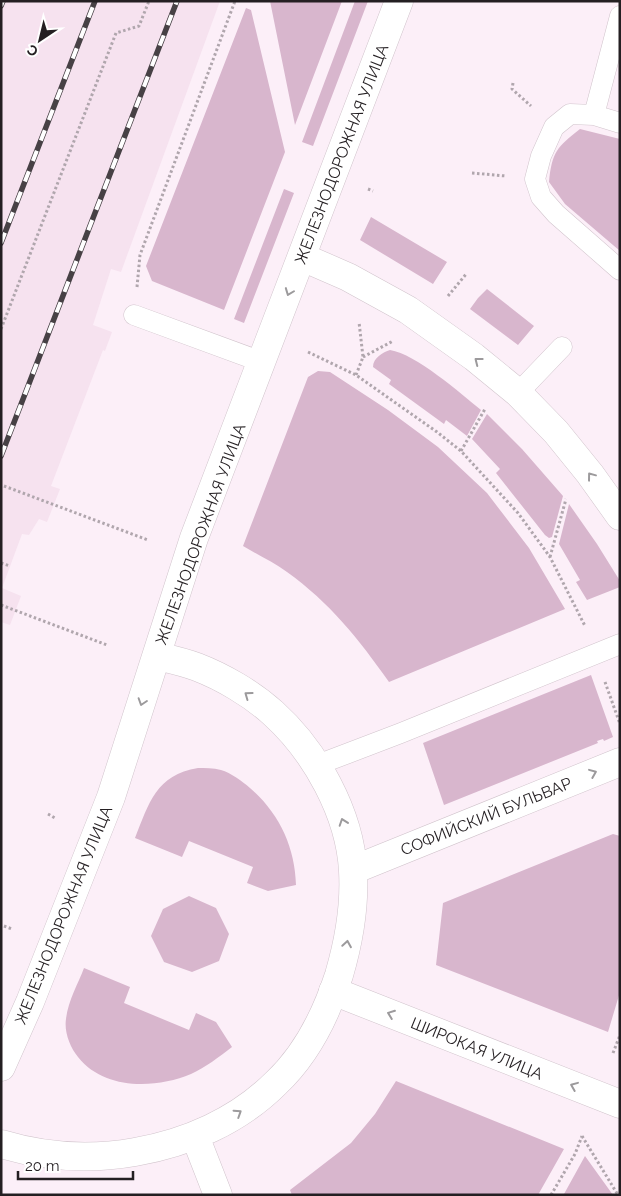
<svg xmlns="http://www.w3.org/2000/svg" width="621" height="1196" font-family="Raleway,sans-serif">
<rect width="100%" height="100%" fill="#fceff8"/>
<path fill="#f6e2ef" d="M1,1H220L121,272L111,269L93,325L112,332L105,351L103,350L51,486L60,489L47,522L39,519L29,535L22,534L2,588L21,596L10,625L1,622Z"/>
<path fill="#d8b6cd" d="M270,1H342L295,125Z
M355,1H368L313,146L302,142Z
M246,8L251,10L285,152L224,310L152,281L146,266Z
M580,129L620,139V251L565,204L549,182C552,152 557,147 580,129Z
M284,189L294,193L244,323L234,319Z
M371,217L447,262L433,284L360,240Z
M487,289L534,326L518,345L470,309L478,298Z
M390,350C416,354 460,393 481,410L467,436L446,420L444,424L389,384L391,380L373,367C373,358 383,352 390,350Z
M318,371L330,372L388,410L438,447L487,493L529,548L565,609L389,682C358,638 330,603 287,572C273,562 258,555 243,546L308,377Z
M487,414L522,449L563,496L552,537L549,538L545,535L496,473L500,469L472,439Z
M569,504L597,544L620,581V587L587,600L576,582L580,580L559,544Z
M591,675L613,737L604,741L603,739L597,741L598,743L444,805L423,743Z
M198,768C205,768 213,768 221,770C231,773 242,781 250,788C279,813 295,847 296,885L268,891L247,883L253,867L189,841L182,857L135,838C149,803 156,775 198,768Z
M613,834L620,836V992L608,1032L436,965L443,903Z
M189,896L216,908L229,934L219,961L192,972L164,962L151,936L163,909Z
M84,968L130,987L124,1003L189,1030L196,1013L216,1022L232,1047C219,1057 206,1067 191,1074C155,1089 104,1090 78,1057C70,1047 64,1032 66,1019C68,1001 78,984 84,968Z
M396,1081L564,1149L538,1195H292L290,1190L351,1143L375,1114Z
M585,1156L613,1195L564,1194Z"/>
<g fill="none" stroke-linecap="round" stroke-linejoin="round">
<defs>
<path id="service" d="M594,115L620,16
M620,123L594,115L570,114L554,127L541,156L535,179L541,197L556,214L620,270
M134,315L262,362
M518,393L562,347
M317,765L401,733L620,644"/>
<path id="minor" d="M302,257L348,277L408,310L474,357L518,393L556,432L590,474L620,516
M333,991L620,1104"/>
<path id="tertiary" d="M353,870L620,762
M1,1067L30,1002L111,797L194,538L399,1
M195,1136L218,1195
M1,1144C44,1157 90,1160 135,1152C187,1143 238,1121 276,1083C307,1054 326,1015 339,975C349,941 355,906 353,871C350,813 315,751 273,713C252,694 223,677 197,667C184,662 170,659 157,656"/>
</defs>
<use href="#service" stroke="#d1c4cc" stroke-width="21"/>
<use href="#minor" stroke="#d1c4cc" stroke-width="29"/>
<use href="#tertiary" stroke="#d1c4cc" stroke-width="29"/>
<path stroke="#b0a6ad" stroke-width="3" stroke-dasharray="2.5 2.5" stroke-linecap="butt" d="M513,83L512,89L531,106
M472,173L506,176
M368,189L373,191
M137,287L140,255L235,1
M448,296L467,273
M1,329L116,33L139,26L149,1
M308,352L356,375L437,432L461,451L518,513L550,557L585,626
M363,357L393,341
M356,375L363,357L359,322
M461,451L485,409
M4,486L148,540
M550,557L566,499
M1,563L10,566
M1,605L107,645
M605,682L620,724
M48,814L55,818
M4,926L12,929
M613,1053L620,1035
M582,1136L618,1195
M551,1195L575,1154L582,1136"/>
<use href="#service" stroke="#fff" stroke-width="20"/>
<use href="#minor" stroke="#fff" stroke-width="28"/>
<use href="#tertiary" stroke="#fff" stroke-width="28"/>
<defs>
<path id="rail" d="M1,6L3,1
M1,243L95,1
M1,456L177,1"/>
</defs>
<use href="#rail" stroke="#474145" stroke-width="5.5"/>
<use href="#rail" stroke="#fff" stroke-width="4" stroke-dasharray="11" stroke-linecap="butt"/>
</g>
<defs><path id="oneway-chevron" d="M-2-3.5L2.5 0L-2 3.5" fill="none" stroke-width="1.6" stroke-linecap="round" stroke-linejoin="round" transform="scale(1.25)"/></defs>
<g stroke="#9c9a9c">
<use href="#oneway-chevron" transform="translate(289 292) rotate(111)"/>
<use href="#oneway-chevron" transform="translate(478 361) rotate(-142)"/>
<use href="#oneway-chevron" transform="translate(591 476) rotate(-127)"/>
<use href="#oneway-chevron" transform="translate(248 695) rotate(-144)"/>
<use href="#oneway-chevron" transform="translate(142 702) rotate(108)"/>
<use href="#oneway-chevron" transform="translate(593 773) rotate(-22)"/>
<use href="#oneway-chevron" transform="translate(343 822) rotate(-109)"/>
<use href="#oneway-chevron" transform="translate(347 944) rotate(-81)"/>
<use href="#oneway-chevron" transform="translate(391 1014) rotate(-159)"/>
<use href="#oneway-chevron" transform="translate(574 1086) rotate(-158)"/>
<use href="#oneway-chevron" transform="translate(238 1113) rotate(-33)"/>
</g>
<g text-anchor="middle" stroke-width="4" stroke-linejoin="round" paint-order="stroke">
<g font-size="16" fill="#241f22" stroke="#fff">
<text transform="translate(341 154) rotate(-69)" y="6">ЖЕЛЕЗНОДОРОЖНАЯ УЛИЦА</text>
<text transform="translate(200 534) rotate(-70)" y="6">ЖЕЛЕЗНОДОРОЖНАЯ УЛИЦА</text>
<text transform="translate(486 816) rotate(-22)" y="6">СОФИЙСКИЙ БУЛЬВАР</text>
<text transform="translate(63 915) rotate(-68)" y="6">ЖЕЛЕЗНОДОРОЖНАЯ УЛИЦА</text>
<text transform="translate(477 1048) rotate(22)" y="6">ШИРОКАЯ УЛИЦА</text>
</g>
</g>
<rect width="621" height="1196" fill="none" stroke="#241f22" stroke-width="5"/>
<g transform="translate(40 40) rotate(215)" stroke="#ffffff" stroke-width="4" paint-order="stroke">
<path d="M0-4L9 19L0 12L-9 19Z" fill="#241f22"/>
<text y="-8" font-size="14" font-weight="bold" text-anchor="middle" fill="#241f22">С</text>
</g>
<path d="M18 1171v8h115v-8" fill="none" stroke="#241f22" stroke-width="2.5"/>
<text x="25" y="1171" font-size="15" fill="#241f22" stroke="#ffffff" stroke-width="4" paint-order="stroke">20 m</text>
</svg>
